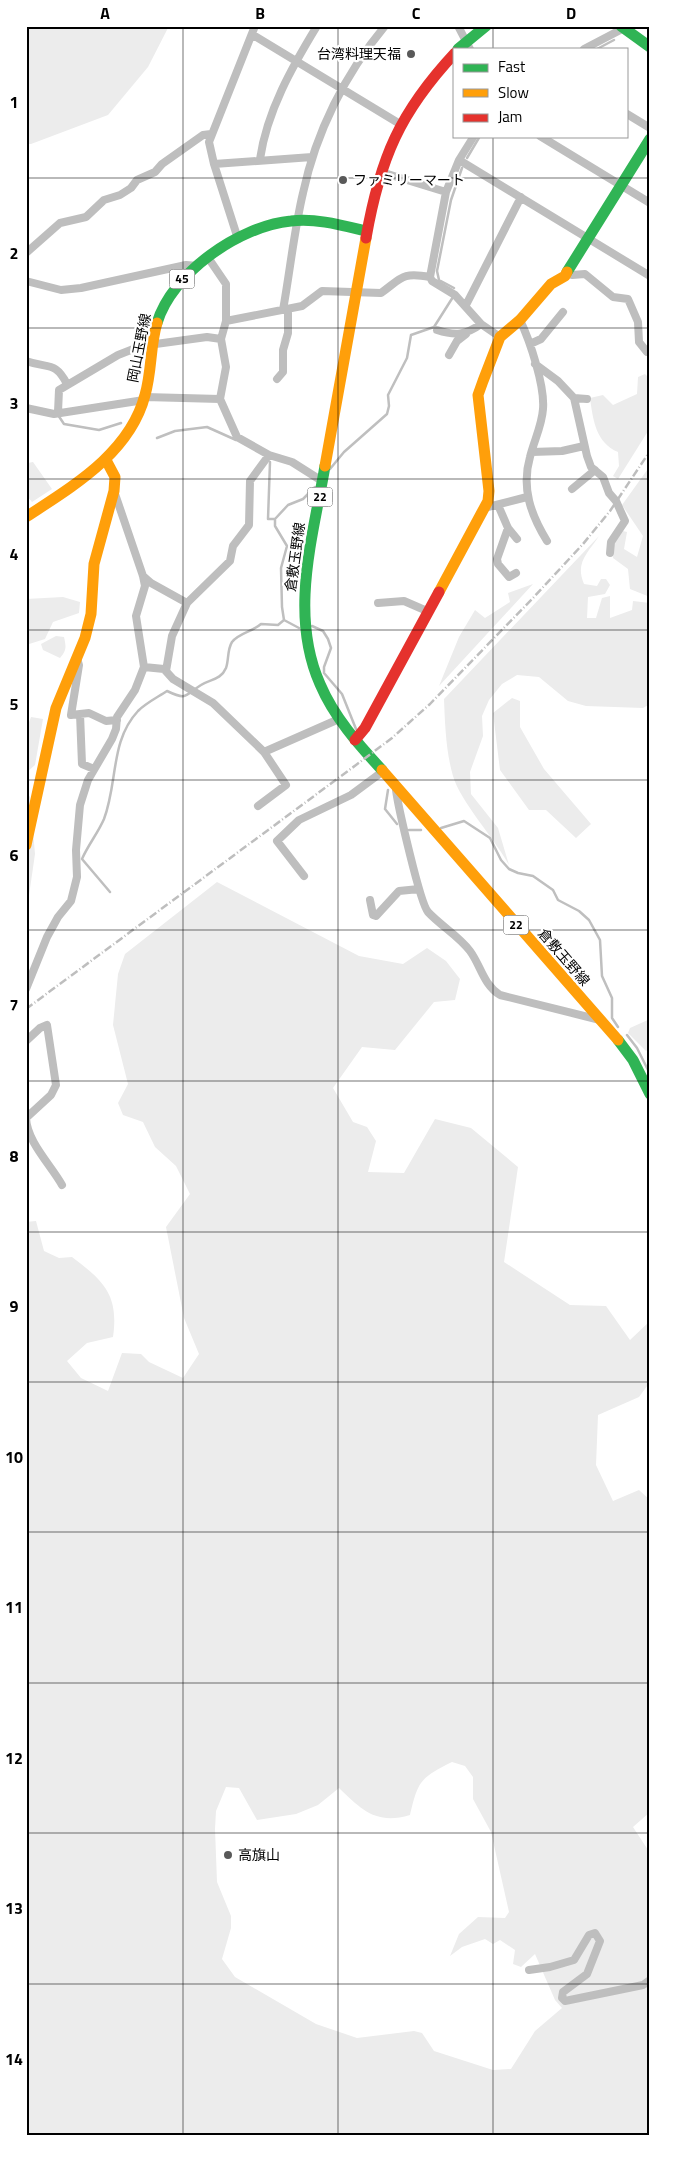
<svg xmlns="http://www.w3.org/2000/svg" width="676" height="2162" font-family="'Titillium Web','Noto Sans JP',sans-serif">
<rect width="100%" height="100%" fill="#fff"/>
<path fill="#ececec" fill-rule="evenodd" d="M26,26H169L148,67L108,115L31,144H26Z
M645,374L650,379V428L618,479L613,476L619,466L618,452C596,443 593,420 590,398L603,395L613,405L637,394L638,377Z
M26,459L28,463L33,462L52,489L32,502L26,495Z
M650,466V597L630,589L628,569L613,558L614,544L623,531L627,532L624,549L637,557L643,536L622,505Z
M599,536C587,554 575,563 584,584L597,586L601,579H606L610,585L605,594L588,597L587,618H596L602,598L610,596V618L632,610L633,601L650,603V704L643,708L586,706L568,701L539,677L517,675L502,684L489,700L482,716L483,736L470,772L471,794L498,828L509,865C495,839 460,801 453,776C446,752 445,725 444,699Z
M533,584L439,686L459,637L475,610L485,618L510,602L508,593Z
M63,597L80,602L79,613L53,622L45,639L26,645V599Z
M56,636L64,637C66,646 67,650 60,658L43,650L41,644Z
M512,698L520,701V727L544,769L591,824L576,838L546,810H529L500,770L493,713Z
M31,717L43,719L35,765L26,773V730Z
M26,791L30,797L35,854L26,916Z
M217,882L359,956L403,964L427,948L446,961L460,979L455,1000L434,1002L395,1050L362,1047L333,1088L353,1122L367,1127L376,1141L368,1172L404,1173L435,1119L471,1128L518,1167L504,1262L570,1305L606,1306L630,1340L650,1321V1382L639,1397L598,1415L596,1465L613,1501L639,1490L650,1500V1812L633,1827L650,1853V2136H26V1222L36,1221L44,1251L59,1258L72,1257C104,1281 119,1295 113,1337L87,1343L67,1361L81,1378L108,1391L122,1353L141,1354L149,1362L183,1378L199,1354L184,1318L166,1227L190,1194L176,1166L155,1147L143,1122L123,1115L118,1103L128,1084L113,1025L118,974L125,954ZM452,1762L465,1766L473,1777V1799L491,1832L509,1912L505,1918L478,1917L459,1934L450,1956L462,1947L485,1939L493,1944L500,1940L515,1950L513,1964L521,1967L535,1954L555,2000L562,2008L535,2031L511,2069L493,2070L434,2051L422,2033L414,2031L357,2038L316,2024L235,1977L222,1959L231,1928V1916L217,1882L215,1829L216,1811L226,1787L239,1788L257,1820L296,1814L318,1805L339,1788C362,1810 376,1825 410,1815C418,1781 420,1778 452,1762Z
M650,1019V1048L646,1051L628,1033L630,1028Z"/>
<g fill="none" stroke-linecap="round" stroke-linejoin="round">
<path stroke="#bfbfbf" stroke-width="2.5" d="M597,49L614,40
M467,158L480,136
M454,288L439,280L437,271L451,200L462,168
M58,415L64,424L99,430L121,423
M157,438L175,431L207,427L236,440
M270,462L268,519H275
M330,469L344,452L387,414L389,406L388,395L407,358L411,335L434,327L453,297
M284,620L299,628
M312,626L323,631L328,639L331,648L324,667V673L342,694L356,729
M388,790L385,809L397,824
M441,828L464,821L490,838L501,860L509,869L518,873L533,876L553,890L558,900L579,911L589,920L600,940L602,976L612,998V1018L618,1027
M409,830H421
M110,892L82,859C88,845 98,833 104,819C118,782 110,741 138,711C146,703 158,697 167,691C188,701 185,695 201,685C210,679 221,680 226,668C229,660 227,650 232,642C239,633 252,632 261,624L278,625L284,620L282,607L281,568L287,546L275,526V519L288,505L303,499L315,487
M627,1035L637,1048L650,1074"/>
<path stroke="#bebebe" stroke-width="8" d="M458,26L470,49
M253,35L400,124
M584,49L626,27
M627,114L650,128
M540,136L650,203
M260,159C267,111 292,67 317,26
M459,160L650,276
M214,164L312,157
M381,172L446,192
M238,239L214,164L209,142L255,26
M26,253L60,223L86,217L104,200L120,195L131,188L137,180L155,172L162,164L203,135L211,134
M209,259L226,284V321L221,339L226,367L220,399L237,437L269,455L292,462L322,481
M568,271L572,275L585,274L613,297L628,299L638,322L639,342L647,352H650
M430,277L446,192L459,160L474,136
M26,281L61,290L81,288L186,265L198,266
M466,305L521,197
M283,310C290,271 294,231 303,193C316,132 345,74 385,26
M520,320C530,341 545,386 543,409C542,425 534,441 530,457C521,488 531,515 547,541
M226,321L302,306L322,291L381,293C402,278 401,272 430,277L432,281L455,295L481,324L500,337
M437,330C455,336 466,335 481,324
M530,344L541,339L563,312
M449,355L457,341L466,334
M26,361C49,369 55,361 67,384
M535,364L558,381L574,398L587,456L591,467L603,477L609,493L616,501L625,521L611,542L610,553
M277,379L283,372V350L288,333V310
M145,397L220,399
M574,398L587,399
M26,408L54,414L144,400
M58,412L59,390L118,355L141,346L207,337L221,339
M532,452L562,451L584,446
M572,489L595,470
M498,505L508,528L517,539
M484,508L527,497
M508,528L497,559L498,564L509,577L516,573
M143,576L151,583L187,603
M378,603L404,601L427,611
M77,658L79,665L71,715L89,713L106,721L117,720
M144,667L164,669L173,679L213,703L264,752L339,719
M166,671L172,636L187,603L230,561L233,546L249,525L250,481L269,455
M80,714L82,764L94,769
M396,790C398,806 420,903 428,912C441,926 459,936 470,951C481,966 483,984 500,995L600,1020
M258,806L286,785L264,752
M304,876L277,841L299,820L351,795L382,772
M370,900L373,915L376,916L399,891L419,889
M26,989L47,937L58,917L71,901L77,877L76,850L80,805L88,780L112,739L116,729L117,717L135,690L144,667L136,616L145,586L143,576L114,491
M26,1041L40,1028L47,1025L56,1085L51,1095L26,1118C27,1142 51,1165 62,1185
M529,1970L550,1967L574,1960L589,1935L595,1933L600,1941L587,1974L563,1992L562,1998L565,2001L643,1985L650,1980"/>
<path stroke="#30b455" stroke-width="11" d="M621,26L650,47
M458,49L486,26
M567,272L650,139
M157,323C172,273 239,226 291,221C316,218 341,225 366,231
M325,466C313,537 289,614 320,684C334,717 358,744 382,770
M618,1040L633,1060L650,1094"/>
<path stroke="#ff9f0a" stroke-width="11" d="M325,466L366,238
M26,517C73,486 130,453 145,395C152,371 150,346 157,323
M439,592L488,501L489,491L478,395L483,381L500,337L520,320L551,284L565,276L567,272
M382,770L618,1040
M26,845L56,708L85,638L91,614L94,564L114,491L115,477L106,460"/>
<path stroke="#e5322d" stroke-width="11" d="M366,238C380,158 400,112 455,53
M355,740L365,728L439,592"/>
<path stroke="#bebebe" stroke-width="2.5" stroke-dasharray="8 2.5 1 2.5" stroke-linecap="butt" d="M26,1009L356,765L392,738L430,704L533,598L583,544L610,511L650,451"/>
</g>
<path fill="none" stroke="#000" stroke-width="1" stroke-opacity="0.55" d="M183,26V2136M338,26V2136M493,26V49M493,136V2136M26,178H650M26,328H650M26,479H650M26,630H650M26,780H650M26,930H650M26,1081H650M26,1232H650M26,1382H650M26,1532H650M26,1683H650M26,1833H650M26,1984H650"/>
<g fill="#595959" stroke="#fff" stroke-width="2">
<circle cx="411" cy="54" r="5"/>
<circle cx="343" cy="180" r="5"/>
<circle cx="228" cy="1855" r="5"/>
</g>
<g text-anchor="middle" stroke-width="4.5" stroke-linejoin="round" paint-order="stroke">
<g fill="#fff" stroke="#4c4c4c" stroke-width="1">
<rect x="169.5" y="269.5" width="25" height="19" rx="4"/>
<rect x="307.5" y="487.5" width="25" height="19" rx="4"/>
<rect x="503.5" y="915.5" width="25" height="19" rx="4"/>
</g>
<g font-size="12" font-weight="bold" fill="#000">
<text x="182" y="283">45</text>
<text x="320" y="501">22</text>
<text x="516" y="929">22</text>
</g>
<g font-size="14" fill="#000" stroke="#fff" text-anchor="start">
<text x="401" y="59" text-anchor="end">台湾料理天福</text>
<text x="353" y="185">ファミリーマート</text>
<text x="238" y="1860">高旗山</text>
</g>
<g font-size="14" fill="#000" stroke="#fff">
<text transform="translate(139 348) rotate(-79)" y="5">岡山玉野線</text>
<text transform="translate(295 557) rotate(-82)" y="5">倉敷玉野線</text>
<text transform="translate(564 957) rotate(49)" y="5">倉敷玉野線</text>
</g>
</g>
<rect width="676" height="2162" fill="none" stroke="#ffffff" stroke-width="55"/>
<rect x="453" y="48" width="175" height="90" fill="#ffffff" stroke="#999999"/>
<rect x="463" y="64" width="25" height="8" fill="#30b455" stroke="#999999"/>
<text x="498" y="72" font-size="15" fill="#000000">Fast</text>
<rect x="463" y="89" width="25" height="8" fill="#ff9f0a" stroke="#999999"/>
<text x="498" y="98" font-size="15" fill="#000000">Slow</text>
<rect x="463" y="114" width="25" height="8" fill="#e5322d" stroke="#999999"/>
<text x="498" y="122" font-size="15" fill="#000000">Jam</text>
<rect x="28" y="28" width="620" height="2106" fill="none" stroke="#000" stroke-width="2"/>
<g font-size="16" text-anchor="middle" font-weight="bold" fill="#000">
<text x="105" y="19">A</text>
<text x="260" y="19">B</text>
<text x="416" y="19">C</text>
<text x="571" y="19">D</text>
<text x="14" y="108">1</text>
<text x="14" y="259">2</text>
<text x="14" y="409">3</text>
<text x="14" y="560">4</text>
<text x="14" y="710">5</text>
<text x="14" y="861">6</text>
<text x="14" y="1011">7</text>
<text x="14" y="1162">8</text>
<text x="14" y="1312">9</text>
<text x="14" y="1463">10</text>
<text x="14" y="1613">11</text>
<text x="14" y="1764">12</text>
<text x="14" y="1914">13</text>
<text x="14" y="2065">14</text>
</g>
</svg>
